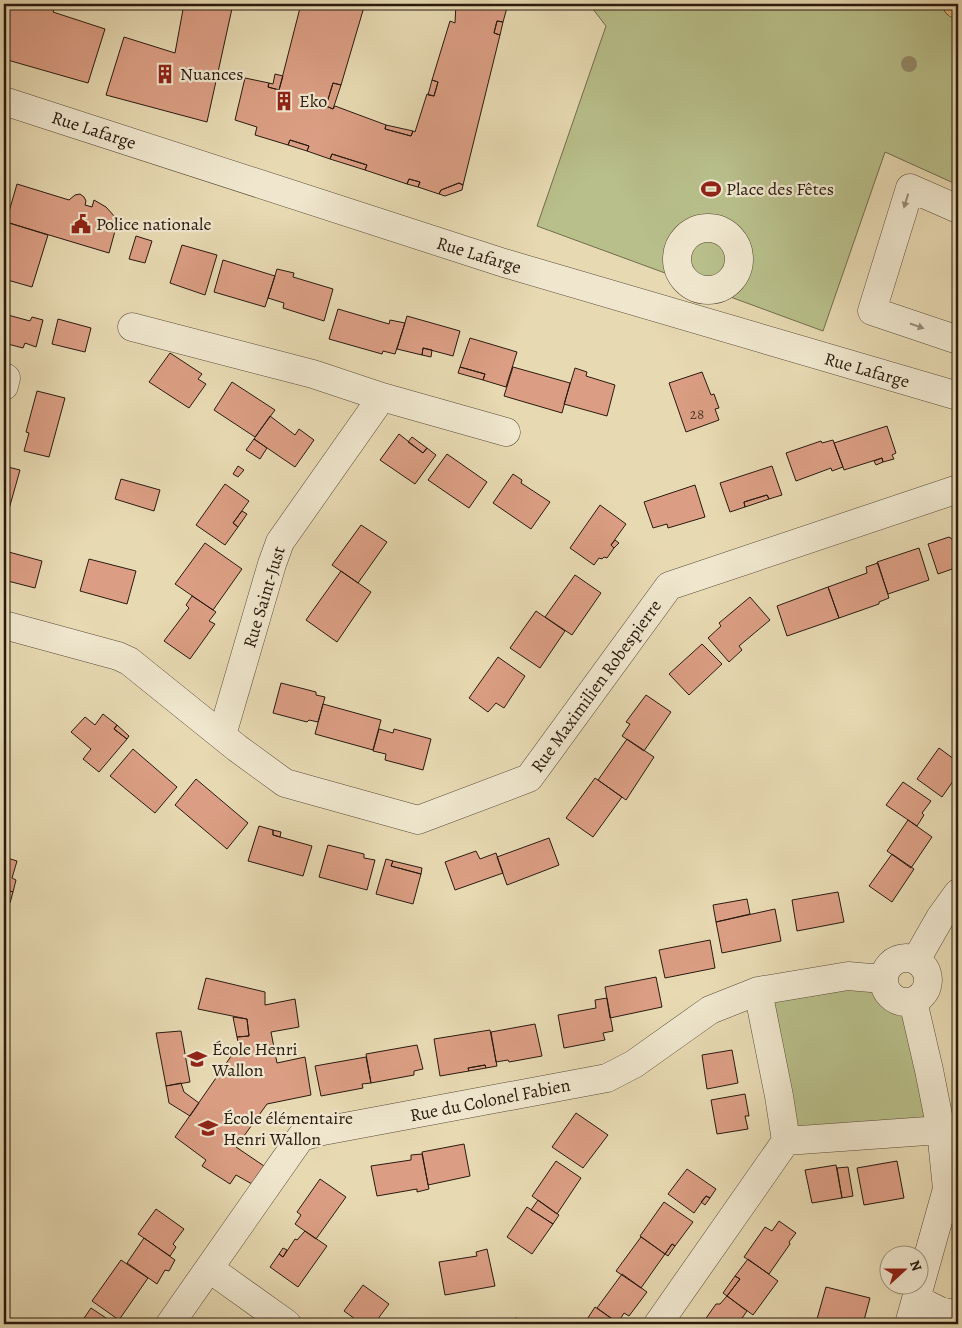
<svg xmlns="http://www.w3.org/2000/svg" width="962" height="1328" font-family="Alegreya,serif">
<rect width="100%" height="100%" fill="#e7d9b2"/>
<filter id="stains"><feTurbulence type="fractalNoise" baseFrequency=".004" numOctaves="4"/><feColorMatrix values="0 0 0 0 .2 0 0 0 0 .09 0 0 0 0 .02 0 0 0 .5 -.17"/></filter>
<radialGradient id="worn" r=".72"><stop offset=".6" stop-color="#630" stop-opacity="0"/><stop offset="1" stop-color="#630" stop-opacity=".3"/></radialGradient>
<path fill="#b8bf8a" stroke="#706c4c" d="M589,4H958V185L885,152L823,331L537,226L606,26Z
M884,986C889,996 895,1000 906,1002L935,1124L786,1141L758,991Z"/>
<path fill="#db9e84" stroke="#291a0e" d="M4,4H56L53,12L105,29L88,83L4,59Z
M184,4H233L207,122L106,95L124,37L175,53Z
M301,4H355L364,7L341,85L333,83L326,106L333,109L335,106L386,125L385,129L411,136L413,131L415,132L427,94L434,96L438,82L432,80L450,21L455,23L456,4H508L503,22L497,21L494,33L500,35L463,185L459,183L441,190L439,194L418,187L420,182L409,179L407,184L365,170L367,165L332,154L330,159L307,151L309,146L290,140L288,145L255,135L257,127L235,120L245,78L269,83L268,87L279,90Z
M497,21L503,22L500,35L494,33Z
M275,74L283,76L279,90L268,87L269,83L273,84Z
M432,80L438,82L434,96L428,95Z
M333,83L341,85L333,109L326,106Z
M386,125L413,131L411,136L385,129Z
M290,140L309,146L307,151L288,145Z
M332,154L367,165L365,170L330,159Z
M409,179L420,182L418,187L407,184Z
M459,183L463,185L462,190L445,196L439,194L441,190Z
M17,184L69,200L75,195L80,194L84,197L86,201L85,205L92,207L94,200L106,207L115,217L117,227H113L112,230L115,231L109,253L6,222Z
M6,222L48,235L32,287L4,279V229Z
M136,236L152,241L145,263L129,259Z
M182,245L217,255L205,295L170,283Z
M223,260L275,276L265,307L214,292Z
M277,269L294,273L293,277L333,289L324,321L283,308L284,303L268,298Z
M338,309L389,324L390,320L405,323L395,354L383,351L382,354L329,339Z
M4,314L30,321L32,317L43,320L36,347L25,343L23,348L4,343Z
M407,316L460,331L453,356L423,348L422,355L397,349Z
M58,319L91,328L85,352L52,344Z
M470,338L517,352L506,387L483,380L485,374L460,367Z
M423,348L432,350L431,357L422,355Z
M170,353L202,374L198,379L206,384L189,408L149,382Z
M460,367L485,374L483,380L458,373Z
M513,367L570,383L562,413L504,396Z
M575,368L587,372L586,376L615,385L607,416L564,404Z
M702,372L711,395L714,394L719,408L715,409L719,420L686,432L669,383Z
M232,382L275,410L255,437L214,410Z
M37,391L65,398L49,457L24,451L29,433L26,432Z
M270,416L295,435L299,429L314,440L295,467L254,439Z
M887,426L896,453L892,455L894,459L883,462L882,458L844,470L834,443Z
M399,434L423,453L427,448L436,455L415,484L380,460Z
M412,437L427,448L423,453L408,442Z
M254,439L267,448L260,459L246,450Z
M833,440L843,467L832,471L831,468L796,481L786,453L821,441L822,443Z
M447,454L487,482L469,508L428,480Z
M882,458L883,462L876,465L874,461Z
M4,466L20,470L9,509L4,508Z
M238,466L244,470L238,477L233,474Z
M772,466L782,495L769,499L767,495L744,502L745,507L730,512L720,483Z
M513,474L522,480L521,483L550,502L531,529L493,503Z
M121,479L160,490L154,511L115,499Z
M225,484L249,501L233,523L238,527L225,545L196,525Z
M695,485L705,517L668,528L667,524L653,528L644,502Z
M767,495L769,499L745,507L744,502Z
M600,505L626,524L611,545L614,548L607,558L604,557L602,559L599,558L594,565L570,548Z
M242,511L247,514L238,527L233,523Z
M361,525L387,542L358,583L332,565Z
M949,537L952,539L958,537V567L938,574L928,544Z
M615,540L619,543L614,548L611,545Z
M205,543L242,569L213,610L175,584Z
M919,548L929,580L888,594L877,562Z
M5,551L42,561L35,588L4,580Z
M89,559L136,571L127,604L80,591Z
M878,563L889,598L879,602V604L839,618L828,587L867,573L866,567Z
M341,571L371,592L337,642L306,620Z
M575,575L601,593L572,635L545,617Z
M828,587L839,618L787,636L777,606Z
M192,596L216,612L209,621L215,624L190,659L164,641L189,608L186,605Z
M750,597L770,620L739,646L742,650L729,662L708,638L721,626L719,623Z
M536,611L565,631L540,668L510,648Z
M702,644L722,664L689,695L669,674Z
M498,657L525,676L504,708L496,703L488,712L469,698Z
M281,683L316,692V695L325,697L318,722L309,720L307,722L273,713Z
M646,695L671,712L644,751L622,736L630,724L626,722Z
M323,704L381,720L373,750L315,734Z
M103,714L117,725L114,729L127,739L99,772L83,759L91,749L71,732L85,717L95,725Z
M117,725L129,736L127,739L114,729Z
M379,729L393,733L394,729L431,739L423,770L385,760L386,754L373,751Z
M627,739L654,757L626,800L598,780Z
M939,748L958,762V774L942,797L917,779Z
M133,749L177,787L155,813L110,776Z
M958,751V762L953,758Z
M595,778L622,797L593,837L566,818Z
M196,779L248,823L227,849L175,805Z
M903,782L931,801L922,813L924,815L917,826L886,805Z
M908,820L932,837L911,868L887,851Z
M259,826L273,830V835L312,846L303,876L248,861Z
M273,830L281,832L280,837L273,835Z
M549,838L559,865L507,885L497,857Z
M328,845L364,854V858L375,860L367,890L319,877Z
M476,851L480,859L496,853L503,873L455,890L445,862Z
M892,854L914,869L892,902L869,886Z
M4,857L17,861L12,878L16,880L13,892L4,889Z
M386,859L393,861L391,866L421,874L413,904L376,894Z
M393,861L422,868L421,874L391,866Z
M4,889L13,892L10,903L6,902L4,909Z
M838,892L844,922L797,931L792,900Z
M747,899L750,914L716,922L713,905Z
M775,909L781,941L722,953L716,922Z
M710,940L715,968L665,978L659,950Z
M656,977L662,1007L610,1018L605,987Z
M206,978L265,992V1005L295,999L299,1027L271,1032L277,1063L305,1057L311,1095L267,1104L236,1147L264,1166L252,1184L236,1175L230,1184L202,1166L206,1160L175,1137L234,1052L240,1051L237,1037L249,1036L247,1019L198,1009Z
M607,998L613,1031L603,1033L605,1040L564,1048L558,1015L596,1008L595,1000Z
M233,1017L247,1019L249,1036L237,1037Z
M535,1024L542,1056L509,1062L508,1060L496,1062L491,1032Z
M490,1030L497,1066L486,1068L485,1065L468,1068L469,1071L440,1076L434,1039Z
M181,1031L190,1082L166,1086L156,1033Z
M417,1045L423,1069L414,1071V1075L371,1083L366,1054Z
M732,1050L738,1083L707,1089L702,1055Z
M366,1057L371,1083L362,1084L363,1088L321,1096L315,1066Z
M485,1065L486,1068L469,1071L468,1068Z
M181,1083L184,1092L199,1103L190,1116L169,1103L166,1086Z
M745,1094L749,1116H745L748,1129L717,1134L711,1100Z
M576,1113L608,1135L583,1168L552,1147Z
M464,1144L470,1176L428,1185L422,1152Z
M422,1154L429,1189L417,1192V1189L377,1196L371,1166L411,1160V1155Z
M556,1161L581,1178L557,1214L532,1196Z
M897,1161L904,1198L864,1205L857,1168Z
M836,1165L842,1198L812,1203L805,1170Z
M848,1167L853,1196L842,1198L837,1168Z
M687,1169L716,1189L710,1198L706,1196L694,1213L668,1194Z
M320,1179L346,1197L316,1239L295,1224L301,1215L297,1212Z
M706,1196L710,1198L705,1205L701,1202Z
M538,1200L559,1215L553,1224L531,1210Z
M664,1202L693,1222L675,1246L672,1244L665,1254L640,1236Z
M527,1207L553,1224L532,1254L507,1237Z
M156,1209L184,1229L173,1244L176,1247L170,1256L138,1234Z
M779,1221L796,1233L789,1242L790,1244L769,1274L744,1257L765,1227L772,1231Z
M305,1231L327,1246L298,1287L270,1267L279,1254L283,1257L295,1239L297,1240Z
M641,1237L665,1254L641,1288L616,1271Z
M144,1238L175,1260L169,1271L165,1270L157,1284L127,1263Z
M672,1244L675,1246L668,1256L665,1254Z
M283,1248L287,1250L283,1257L279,1254Z
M487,1249L495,1286L445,1295L439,1262L477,1256L476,1252Z
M748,1259L778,1281L753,1315L727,1296L740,1279L735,1276Z
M121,1260L148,1278L119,1320L92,1301Z
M622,1274L647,1292L629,1316L624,1313L618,1323L597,1308Z
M735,1276L740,1279L727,1296L723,1293Z
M363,1285L389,1304L374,1324H362L344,1311Z
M826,1287L870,1298L863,1324H840L817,1319Z
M727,1296L747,1311L738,1324H702L716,1304H720Z
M595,1307L618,1323L616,1324H584Z
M91,1308L115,1324H80Z
M517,1318L518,1324H480L501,1321Z
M391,1320L398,1324H388Z"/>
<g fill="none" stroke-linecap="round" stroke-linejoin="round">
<defs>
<path id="minor" d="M4,101L504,263L958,396
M958,209L910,188L872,311L958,340
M677 259a31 31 0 1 1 62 0a31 31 0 1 1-62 0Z
M132,327L313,374L382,397L506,432
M4,378H6L4,386
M4,625L118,656L129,661L237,748L285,783L418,820L529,778L669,586L958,489
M222,735L272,564L280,542L382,397
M884 980a22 22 0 1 1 44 0a22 22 0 1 1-44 0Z
M916,960L940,918L958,893
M786,1141L941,1130
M210,1269L287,1324
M916,1299L940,1311L958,1315
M170,1324L301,1137L323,1131L607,1078L634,1064L710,1010L758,991L848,976L883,979
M658,1324L786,1141L779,1096L758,991
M909,1324L947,1189L941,1130L929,1070L913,1001"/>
<path id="major" d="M957,4H958"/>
</defs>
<use href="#minor" stroke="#584a37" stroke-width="29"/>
<use href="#major" stroke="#291a0e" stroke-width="29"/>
<use href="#minor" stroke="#efe6cd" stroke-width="28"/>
<use href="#major" stroke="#e4bc79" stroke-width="28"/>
</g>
<circle fill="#968b6c" cx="909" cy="64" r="8"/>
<defs><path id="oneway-solid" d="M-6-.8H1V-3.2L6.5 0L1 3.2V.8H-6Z" transform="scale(1.25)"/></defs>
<g fill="#968a77">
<use href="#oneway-solid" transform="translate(906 201) rotate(107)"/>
<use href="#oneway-solid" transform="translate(917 326) rotate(19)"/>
</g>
<defs>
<symbol id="building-bare" viewBox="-9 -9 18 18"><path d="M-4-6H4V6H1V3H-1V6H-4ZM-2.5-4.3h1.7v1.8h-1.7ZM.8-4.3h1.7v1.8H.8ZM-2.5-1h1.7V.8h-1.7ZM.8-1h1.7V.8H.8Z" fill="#8f2418" stroke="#efe6cd" stroke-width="2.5" paint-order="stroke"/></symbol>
<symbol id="stadium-bare" viewBox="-9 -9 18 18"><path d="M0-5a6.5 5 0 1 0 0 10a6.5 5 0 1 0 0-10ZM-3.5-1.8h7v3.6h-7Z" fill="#8f2418" stroke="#efe6cd" stroke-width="2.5" paint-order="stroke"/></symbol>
<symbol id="civic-bare" viewBox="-9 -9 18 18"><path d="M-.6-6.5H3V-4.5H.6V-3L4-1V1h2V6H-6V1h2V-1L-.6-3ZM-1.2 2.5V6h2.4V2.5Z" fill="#8f2418" stroke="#efe6cd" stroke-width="2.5" paint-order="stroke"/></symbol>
<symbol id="school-bare" viewBox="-9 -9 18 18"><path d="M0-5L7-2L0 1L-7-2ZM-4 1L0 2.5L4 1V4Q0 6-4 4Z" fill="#8f2418" stroke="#efe6cd" stroke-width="2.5" paint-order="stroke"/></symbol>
</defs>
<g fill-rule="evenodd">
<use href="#building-bare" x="151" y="60" width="28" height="28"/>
<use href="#building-bare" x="270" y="87" width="28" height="28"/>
<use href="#stadium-bare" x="697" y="175" width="28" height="28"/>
<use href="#civic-bare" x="67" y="210" width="28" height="28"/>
<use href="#school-bare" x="183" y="1045" width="28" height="28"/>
<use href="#school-bare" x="194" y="1114" width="28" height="28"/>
</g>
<g text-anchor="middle" stroke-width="4.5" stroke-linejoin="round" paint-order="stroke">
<g font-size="15" fill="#563b2c">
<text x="697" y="419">28</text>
</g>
<g font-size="18" fill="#291a0e" stroke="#efe6cd" text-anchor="start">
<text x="180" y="80">Nuances</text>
<text x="299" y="107">Eko</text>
<text x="726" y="195">Place des Fêtes</text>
<text x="96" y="230">Police nationale</text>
<text x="212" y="1055">École Henri<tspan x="212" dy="21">Wallon</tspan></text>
<text x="223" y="1124">École élémentaire<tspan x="223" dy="21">Henri Wallon</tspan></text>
</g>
<g font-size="18" fill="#291a0e" stroke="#efe6cd">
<text transform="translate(94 130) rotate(18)" y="6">Rue Lafarge</text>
<text transform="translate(479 255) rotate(17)" y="6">Rue Lafarge</text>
<text transform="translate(867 370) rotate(16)" y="6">Rue Lafarge</text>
<text transform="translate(264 597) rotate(-73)" y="6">Rue Saint-Just</text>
<text transform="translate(596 686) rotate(-54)" y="6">Rue Maximilien Robespierre</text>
<text transform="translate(490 1100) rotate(-11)" y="6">Rue du Colonel Fabien</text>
</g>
</g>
<rect width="962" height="1328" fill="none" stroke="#e7d9b2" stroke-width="20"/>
<rect x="5" y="5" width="952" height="1318" fill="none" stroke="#291a0e" stroke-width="2.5"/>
<rect x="10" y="10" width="942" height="1308" fill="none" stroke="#291a0e"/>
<g transform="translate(904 1270) rotate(69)"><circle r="24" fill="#efe6cd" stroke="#a09481"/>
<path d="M0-4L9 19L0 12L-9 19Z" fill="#8f2418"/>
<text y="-8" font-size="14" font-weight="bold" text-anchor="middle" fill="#291a0e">N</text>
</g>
<rect width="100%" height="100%" filter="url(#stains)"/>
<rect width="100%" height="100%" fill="url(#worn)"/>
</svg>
